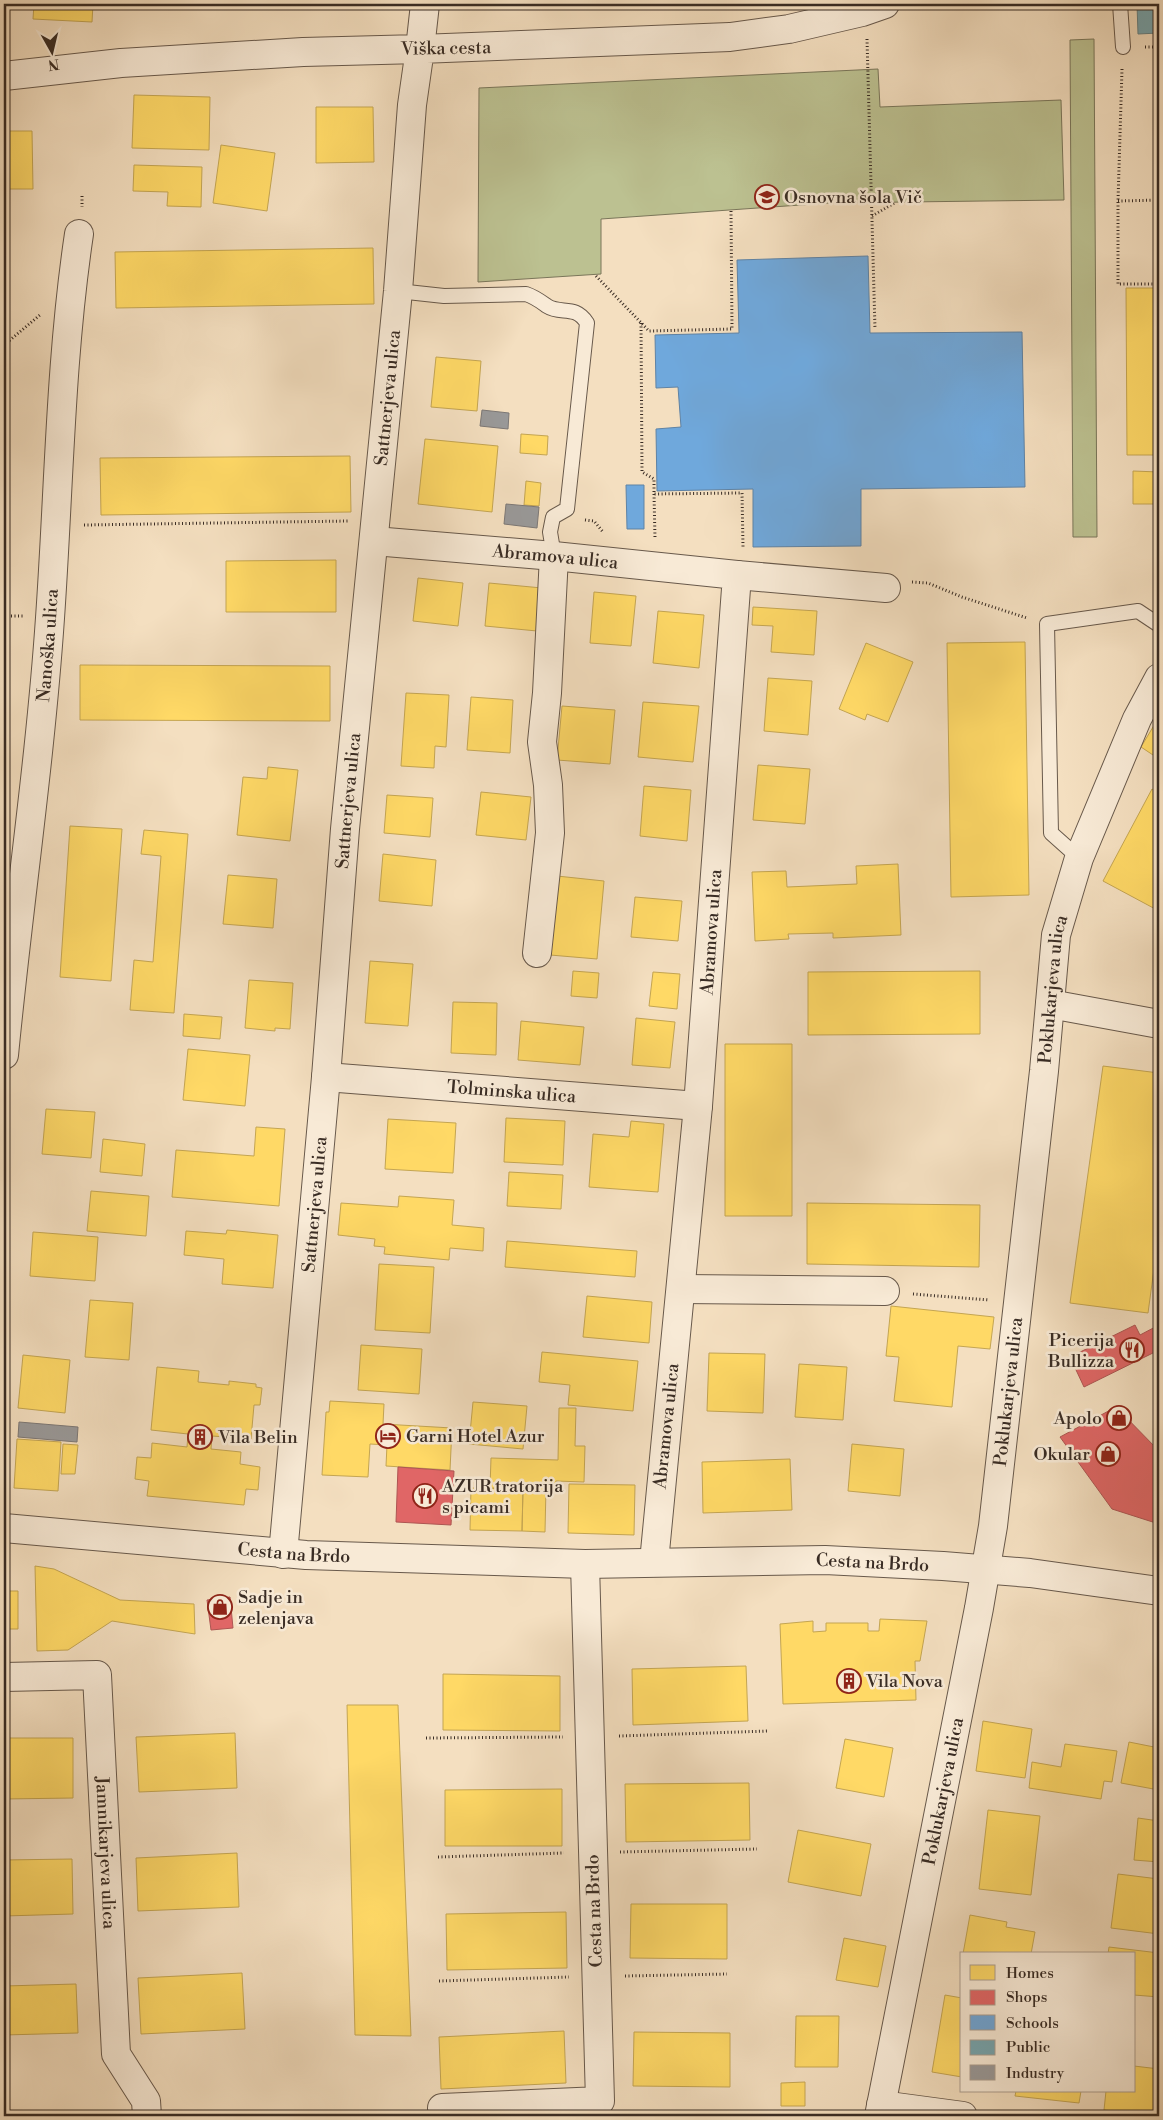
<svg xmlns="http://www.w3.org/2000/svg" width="1163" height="2120" font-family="'Libre Bodoni',serif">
<rect width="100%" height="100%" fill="#f4dfc0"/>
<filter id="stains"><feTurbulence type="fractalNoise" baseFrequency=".004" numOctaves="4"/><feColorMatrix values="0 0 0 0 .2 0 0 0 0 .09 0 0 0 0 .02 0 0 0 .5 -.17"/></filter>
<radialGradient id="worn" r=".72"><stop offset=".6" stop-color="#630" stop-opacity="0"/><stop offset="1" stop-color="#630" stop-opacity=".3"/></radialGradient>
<path fill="#bcc191" stroke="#7a765a" d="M1094,39L1097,537H1073L1070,40Z
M878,69L880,107L1061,100L1064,200L829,203L601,219V274L478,282L479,88Z"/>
<path fill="#ffd966" stroke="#c4a552" d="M34,4H93L92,22L33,19Z
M321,4H375V7H321Z
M134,95L210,97L209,150L132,148Z
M316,107H373L374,162L316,163Z
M4,131H32L33,189H4Z
M221,145L275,153L267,211L213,203Z
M134,165L202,167L201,207L167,206L168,192L133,191Z
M373,248L374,304L116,308L115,252Z
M1126,288H1159V455H1127Z
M436,357L481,361L477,411L431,407Z
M521,434L548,436L547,455L520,453Z
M425,439L498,446L492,512L418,504Z
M350,456L351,512L101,515L100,458Z
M1133,471L1159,472V504H1133Z
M526,481L541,483L539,506L524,505Z
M336,560V612H226V561Z
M418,578L463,583L458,626L413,621Z
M489,583L542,588L537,631L485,626Z
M594,592L636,596L631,646L590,643Z
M753,607L817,611L814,655L771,652L773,626L752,625Z
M658,611L704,615L699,668L653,663Z
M1025,642L1029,895L951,897L947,643Z
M866,643L913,662L888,722L867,714L865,720L839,709Z
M80,665L330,666V721L80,720Z
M768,678L812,681L808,735L764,731Z
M406,693L449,695L446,747L435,746L434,768L401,766Z
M471,697L513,700L510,753L467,750Z
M643,702L699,706L693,762L638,757Z
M562,706L615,710L610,764L557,760Z
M1159,717V759L1141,747Z
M758,765L810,769L805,824L753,820Z
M268,767L298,770L290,841L237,835L243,777L267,779Z
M644,786L691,790L687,841L640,836Z
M1152,789L1159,793V911L1103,881Z
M481,792L531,797L526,840L476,835Z
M387,795L433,798L430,837L384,833Z
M70,826L122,829L111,981L60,977Z
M144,830L188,834L174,1013L130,1010L134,960L153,962L161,856L141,854Z
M383,854L436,860L432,906L379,901Z
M898,864L901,935L833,938V933L788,934L789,939L755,941L752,872L786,871L787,887L857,884L856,866Z
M228,875L277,879L273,928L223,924Z
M557,876L604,881L597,959L550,955Z
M635,897L682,901L678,941L631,937Z
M370,961L413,964L408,1026L365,1023Z
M573,971L599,973L597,998L571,996Z
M980,971V1034L808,1035V972Z
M653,972L680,974L677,1009L649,1006Z
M249,980L293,983L290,1029L275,1028V1031L245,1028Z
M453,1002L497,1003L496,1055L451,1053Z
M184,1014L222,1017L220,1039L183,1036Z
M636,1018L675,1022L670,1068L632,1065Z
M521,1021L584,1027L580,1065L518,1060Z
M725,1044H792V1216H725Z
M188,1049L250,1055L245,1106L183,1100Z
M1103,1066L1159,1073V1232L1148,1313L1070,1303Z
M46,1109L95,1112L91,1158L42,1154Z
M506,1118L565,1121L563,1165L504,1162Z
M388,1119L456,1123L453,1173L385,1169Z
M631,1121L664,1124L658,1192L589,1187L593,1134L629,1137Z
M256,1127L285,1129L279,1206L172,1197L176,1150L254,1156Z
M103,1139L145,1144L142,1176L100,1172Z
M509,1172L563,1175L561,1209L507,1206Z
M91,1191L149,1196L146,1236L87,1231Z
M399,1196L454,1200L452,1225L484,1228L483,1251L450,1248L449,1260L384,1254L385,1247L374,1246L375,1239L338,1235L341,1203L398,1207Z
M807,1203L980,1205L979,1267L807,1264Z
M227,1230L278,1235L273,1288L222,1284L224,1259L184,1255L186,1231L226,1234Z
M33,1232L98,1237L95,1281L30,1276Z
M507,1241L637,1251L635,1277L505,1267Z
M379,1264L434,1267L430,1333L375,1330Z
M587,1296L652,1302L649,1343L583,1337Z
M90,1300L133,1303L129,1360L85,1357Z
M891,1306L994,1317L990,1349L958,1346L952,1407L894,1401L899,1357L886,1356Z
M361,1345L422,1349L419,1394L358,1390Z
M542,1352L638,1361L633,1411L568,1405L570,1385L539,1382Z
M709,1353L765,1354L763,1413L707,1411Z
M23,1355L70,1360L65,1413L18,1408Z
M799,1364L847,1367L843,1420L795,1417Z
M157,1367L199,1371L198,1382L229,1385V1381L256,1384V1387L262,1388L260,1405H254L251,1439L212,1436L211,1449L241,1452L240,1464L260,1467L258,1490L246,1489L244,1505L147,1496L149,1481L135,1479L137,1457L151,1458L152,1443L187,1447L188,1434L151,1430Z
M330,1401L384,1404L383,1424L452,1428L450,1470L386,1466L387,1445L370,1444L368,1477L322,1475L326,1412H329Z
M473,1402L527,1406L523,1449L469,1444Z
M559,1408H576L575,1446H585L584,1482L556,1481V1487H546L545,1532L522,1531L523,1489L490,1488L491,1458L558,1460Z
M17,1439L61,1442L58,1491L14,1488Z
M63,1444L78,1445L75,1474H61Z
M852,1444L904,1449L900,1496L848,1491Z
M790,1459L792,1510L703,1513L702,1462Z
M569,1484L635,1485L634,1535L568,1533Z
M471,1488L523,1489L522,1531L470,1530Z
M35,1566L54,1569L120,1600L194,1604L195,1634L112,1621L68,1650L37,1651Z
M4,1591H18V1629H4Z
M880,1619L927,1621L920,1661H915L916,1700L783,1704L780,1624L813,1621V1632L826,1631V1623H868V1631H879Z
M746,1666L748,1721L633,1725L632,1669Z
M443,1674L560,1676V1731L443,1730Z
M347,1705H398L411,2036L355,2035Z
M983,1721L1032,1729L1025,1778L976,1771Z
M235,1733L237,1788L139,1792L136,1737Z
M4,1738H73V1798L4,1799Z
M845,1739L893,1748L884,1797L836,1788Z
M1129,1742L1159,1748V1790L1121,1783Z
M1065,1744L1117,1751L1112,1782L1104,1781L1101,1799L1029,1788L1032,1762L1061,1767Z
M749,1783L750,1840L626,1842L625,1784Z
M562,1789V1846H445V1790Z
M988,1810L1040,1816L1031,1895L979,1889Z
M1138,1818L1159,1821V1862L1134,1860Z
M798,1830L871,1844L861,1896L788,1882Z
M237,1853L239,1907L138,1911L136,1858Z
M72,1859L73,1914L4,1916V1860Z
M1118,1874L1159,1879V1934L1111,1928Z
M631,1904H727V1959L630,1958Z
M566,1912L567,1968L447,1970L446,1914Z
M970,1915L1007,1922L1006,1927L1035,1932L1031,1954H963Z
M844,1938L886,1946L878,1987L836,1980Z
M1109,1947L1159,1953V1997L1134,1995V1954H1108Z
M242,1973L245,2029L141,2034L138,1978Z
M76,1984L78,2033L4,2035V1986Z
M945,1995L962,1998V2077L932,2072Z
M796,2016H839L838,2067H795Z
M564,2031L566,2083L441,2089L439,2037Z
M634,2032L730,2033V2087L633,2086Z
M1134,2066L1159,2069L1153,2116L1104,2110L1106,2091H1134Z
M805,2082V2106H781V2083Z
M1016,2091H1081L1079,2103L1015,2096Z"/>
<path fill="#e06666" stroke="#ae5552" d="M1135,1325L1140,1335L1159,1325V1350L1084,1387L1070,1357Z
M1116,1407L1159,1451V1524L1112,1509L1060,1437Z
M398,1467L454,1471L451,1525L396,1522Z
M230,1597L233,1628L211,1630L207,1600Z"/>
<path fill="#6fa8dc" stroke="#5f83a5" d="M868,256L870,333L1022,332L1025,487L861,489V546L753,547V489L657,491L656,429L681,427L678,387L656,388L655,335L739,333L737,260Z
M626,485H644V529H627Z"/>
<path fill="#76a5af" stroke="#648185" d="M1137,4H1159V33L1138,34Z"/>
<path fill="#999" stroke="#7c7876" d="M482,410L509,413L508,429L480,426Z
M506,504L539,507L537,528L504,524Z
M19,1422L78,1427L77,1442L18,1437Z"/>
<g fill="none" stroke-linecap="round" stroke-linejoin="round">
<defs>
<path id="service" d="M1120,4L1123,47
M398,291L444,296L526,294C535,297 540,301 547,306C561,315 575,304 587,323L567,509L553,517L550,532L554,556
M1079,858L1051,833L1047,624L1138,611L1159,625"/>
<g id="minor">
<path id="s1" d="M374,541L554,556L737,575L698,1106L654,1562"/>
<path d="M737,575L886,588"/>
<path d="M537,953L550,833L548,785L542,742L547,693L554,556"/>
<path d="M1050,1004L1159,1024"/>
<path id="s2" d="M4,1055C18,909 40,764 50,618C59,490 60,361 79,234"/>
<path id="s3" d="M326,1077L698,1106"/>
<path d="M681,1289L885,1291"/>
<path id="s4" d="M283,1554L326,1077L345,829L398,291L412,105L420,49L730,37L789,29L862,12L885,4"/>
<path id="s5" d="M4,1677L97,1675L116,2054L146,2101L147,2116"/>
<path d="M881,2105L963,2116"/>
<path d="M442,2108L600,2101L585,1564"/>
<path id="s6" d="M879,2116L979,1608L993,1526L1018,1303L1044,1071L1056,935L1079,858L1137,719L1159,678"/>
</g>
<g id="tertiary">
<path d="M4,76L121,63L303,52L420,49L425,4"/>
<path id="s7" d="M4,1528L306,1555L585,1564L825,1560L943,1566L1030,1573L1159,1591"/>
</g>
</defs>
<use href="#service" stroke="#68594b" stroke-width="16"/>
<use href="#minor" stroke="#68594b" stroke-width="30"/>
<use href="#tertiary" stroke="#68594b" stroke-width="30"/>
<path stroke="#392c24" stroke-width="3" stroke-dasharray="1 2.5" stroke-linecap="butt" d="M867,39L875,329
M1145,47H1159
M1122,69L1118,201V284H1159
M82,196V207
M1118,201L1159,200
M872,216L896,202
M596,276L649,331L732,329L731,210
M641,323L642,472L654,479V494L742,493L743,547
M4,345L40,315
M654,494L655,538
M585,520L594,521L603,532
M84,525L348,521
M912,582L928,583L962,597L1027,618
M4,616H23
M913,1294L989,1300
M619,1736L768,1731
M426,1738L563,1737
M620,1852L757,1849
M438,1857L564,1853
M625,1976L727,1974
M439,1981L569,1977"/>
<use href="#service" stroke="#f8ead6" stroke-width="14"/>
<use href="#minor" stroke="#f8ead6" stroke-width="28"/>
<use href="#tertiary" stroke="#f8ead6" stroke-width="28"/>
</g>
<defs>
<symbol id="school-ring" viewBox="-11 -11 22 22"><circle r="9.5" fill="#f8ead6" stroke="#8f2418" stroke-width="1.5"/><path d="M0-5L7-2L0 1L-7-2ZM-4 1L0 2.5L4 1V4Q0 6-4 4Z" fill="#8f2418"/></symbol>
<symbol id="restaurant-ring" viewBox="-11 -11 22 22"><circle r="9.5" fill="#f8ead6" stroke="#8f2418" stroke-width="1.5"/><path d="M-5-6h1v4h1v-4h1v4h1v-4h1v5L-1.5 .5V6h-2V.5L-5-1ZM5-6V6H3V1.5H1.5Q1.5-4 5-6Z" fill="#8f2418"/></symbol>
<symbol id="shop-ring" viewBox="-11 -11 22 22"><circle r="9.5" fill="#f8ead6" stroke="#8f2418" stroke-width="1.5"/><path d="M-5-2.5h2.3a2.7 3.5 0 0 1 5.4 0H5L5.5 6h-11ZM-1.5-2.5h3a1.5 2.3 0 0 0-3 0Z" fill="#8f2418"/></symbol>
<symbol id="hotel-ring" viewBox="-11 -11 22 22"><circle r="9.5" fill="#f8ead6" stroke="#8f2418" stroke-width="1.5"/><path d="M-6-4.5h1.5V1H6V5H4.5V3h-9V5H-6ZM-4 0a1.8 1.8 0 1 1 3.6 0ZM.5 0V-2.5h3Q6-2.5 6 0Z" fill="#8f2418"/></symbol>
<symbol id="building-ring" viewBox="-11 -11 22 22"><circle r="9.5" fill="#f8ead6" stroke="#8f2418" stroke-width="1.5"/><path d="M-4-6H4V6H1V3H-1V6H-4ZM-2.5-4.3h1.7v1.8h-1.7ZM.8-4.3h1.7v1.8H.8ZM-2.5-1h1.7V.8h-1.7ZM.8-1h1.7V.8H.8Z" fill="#8f2418"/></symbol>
</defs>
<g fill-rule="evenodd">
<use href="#school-ring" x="753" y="183" width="28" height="28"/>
<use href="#restaurant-ring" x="1118" y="1336" width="28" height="28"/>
<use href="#shop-ring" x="1105" y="1404" width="28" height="28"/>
<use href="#hotel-ring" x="374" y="1422" width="28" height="28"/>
<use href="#building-ring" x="186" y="1423" width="28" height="28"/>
<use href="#shop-ring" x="1094" y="1440" width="28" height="28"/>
<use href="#restaurant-ring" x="411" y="1482" width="28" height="28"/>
<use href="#shop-ring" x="206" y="1593" width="28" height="28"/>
<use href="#building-ring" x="835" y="1667" width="28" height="28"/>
</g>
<g text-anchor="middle" stroke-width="5" stroke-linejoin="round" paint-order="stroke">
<g font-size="18" fill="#392c24" stroke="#f8ead6">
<text transform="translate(446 48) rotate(-1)" y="6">Viška cesta</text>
<text dy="6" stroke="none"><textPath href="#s4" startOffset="1161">Sattnerjeva ulica</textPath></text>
<text dy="6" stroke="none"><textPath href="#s1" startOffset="182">Abramova ulica</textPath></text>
<text dy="6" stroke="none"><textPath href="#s2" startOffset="412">Nanoška ulica</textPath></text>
<text dy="6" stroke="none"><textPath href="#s4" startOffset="756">Sattnerjeva ulica</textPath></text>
<text transform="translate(711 932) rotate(-86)" y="6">Abramova ulica</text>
<text dy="6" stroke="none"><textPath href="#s6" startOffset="1141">Poklukarjeva ulica</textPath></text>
<text dy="6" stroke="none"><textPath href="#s3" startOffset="186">Tolminska ulica</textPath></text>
<text dy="6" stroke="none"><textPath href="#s4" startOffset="351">Sattnerjeva ulica</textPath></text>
<text dy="6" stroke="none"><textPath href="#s6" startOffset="736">Poklukarjeva ulica</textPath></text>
<text transform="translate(666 1426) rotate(-84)" y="6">Abramova ulica</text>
<text dy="6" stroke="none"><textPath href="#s7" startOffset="291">Cesta na Brdo</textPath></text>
<text dy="6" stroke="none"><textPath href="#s7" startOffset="870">Cesta na Brdo</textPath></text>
<text dy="6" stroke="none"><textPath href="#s6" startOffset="331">Poklukarjeva ulica</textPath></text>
<text dy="6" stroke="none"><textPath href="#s5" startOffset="271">Jamnikarjeva ulica</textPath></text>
<text transform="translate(594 1911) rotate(-92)" y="6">Cesta na Brdo</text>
</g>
<g font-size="18" fill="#392c24" stroke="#f8ead6" text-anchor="start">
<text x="784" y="203">Osnovna šola Vič</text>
<text x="1114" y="1346" text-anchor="end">Picerija<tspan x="1114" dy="21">Bullizza</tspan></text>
<text x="1102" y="1424" text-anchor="end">Apolo</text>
<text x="406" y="1442">Garni Hotel Azur</text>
<text x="218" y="1443">Vila Belin</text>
<text x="1090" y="1460" text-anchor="end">Okular</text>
<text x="442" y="1492">AZUR tratorija<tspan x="442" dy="21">s picami</tspan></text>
<text x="238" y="1603">Sadje in<tspan x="238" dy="21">zelenjava</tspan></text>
<text x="866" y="1687">Vila Nova</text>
</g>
</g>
<rect width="1163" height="2120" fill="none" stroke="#f4dfc0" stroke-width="20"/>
<rect x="5" y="5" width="1153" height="2110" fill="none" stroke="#392c24" stroke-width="2.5"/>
<rect x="10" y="10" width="1143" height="2100" fill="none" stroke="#392c24"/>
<rect x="960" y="1952" width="175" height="140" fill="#f8ead6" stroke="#ac9e8f"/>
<rect x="970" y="1965" width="25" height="15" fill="#ffd966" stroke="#ac9e8f"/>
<text x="1006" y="1978" font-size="15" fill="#392c24">Homes</text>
<rect x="970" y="1990" width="25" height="15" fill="#e06666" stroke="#ac9e8f"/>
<text x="1006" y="2002" font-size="15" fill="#392c24">Shops</text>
<rect x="970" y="2015" width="25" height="15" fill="#6fa8dc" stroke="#ac9e8f"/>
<text x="1006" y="2028" font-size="15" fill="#392c24">Schools</text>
<rect x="970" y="2040" width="25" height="15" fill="#76a5af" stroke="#ac9e8f"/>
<text x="1006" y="2052" font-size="15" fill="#392c24">Public</text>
<rect x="970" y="2065" width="25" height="15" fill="#999999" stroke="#ac9e8f"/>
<text x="1006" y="2078" font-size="15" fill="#392c24">Industry</text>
<g transform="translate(52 52) rotate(172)" stroke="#f8ead6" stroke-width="4" paint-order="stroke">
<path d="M0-4L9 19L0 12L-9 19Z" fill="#392c24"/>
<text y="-8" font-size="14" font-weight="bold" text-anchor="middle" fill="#392c24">N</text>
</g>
<rect width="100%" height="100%" filter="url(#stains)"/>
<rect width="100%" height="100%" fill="url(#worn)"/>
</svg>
